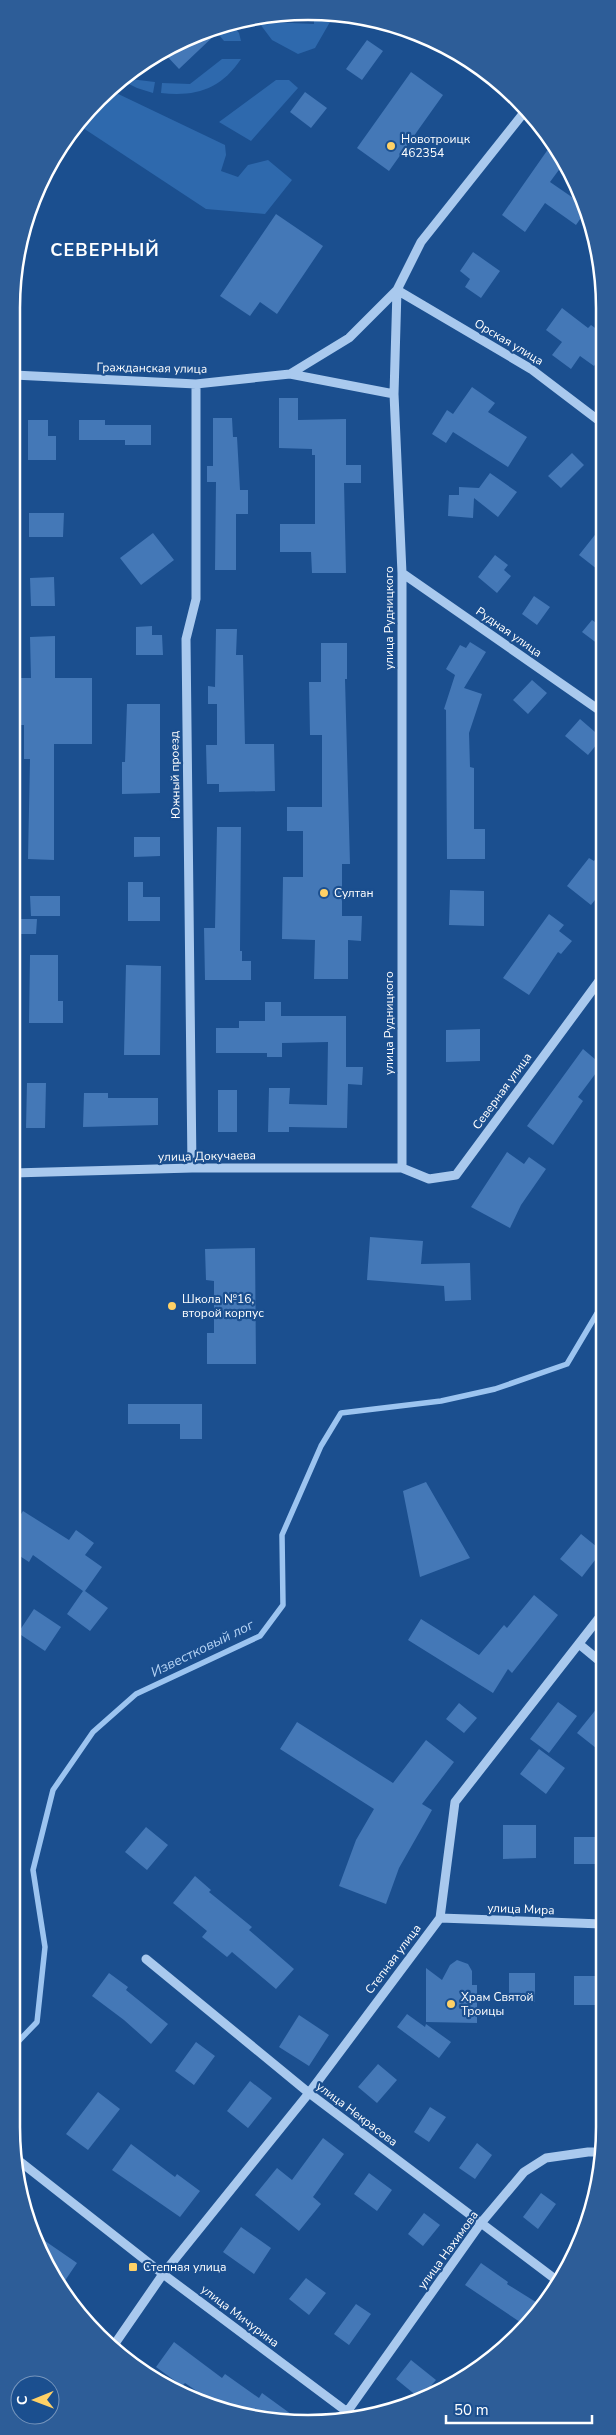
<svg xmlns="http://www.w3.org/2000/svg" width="616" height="2435" font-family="'Nunito Sans',sans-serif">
<rect width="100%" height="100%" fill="#1b4f8f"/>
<path fill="#2e69ad" d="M334,15L315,48L298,54L272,40L257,20L270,19V22L314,24V16Z
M230,22L239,33L241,41H224L215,30Z
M222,59H241C221,89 196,97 161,93L162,83L190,84Z
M127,73L130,79L155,82L153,93L137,88L121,80Z
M276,80H289L298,88L251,141L219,122Z
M112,91L225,145L226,155L221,171L238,177L248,165L268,160L292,180L265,214L206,209L80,126Z"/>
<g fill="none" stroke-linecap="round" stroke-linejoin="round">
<path stroke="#9cc4f0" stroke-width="5.5" d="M11,2049L37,2022L45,1947L33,1870L53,1790L93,1732L136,1694L260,1636L283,1605L282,1535L321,1446L341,1413L441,1401L495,1389L567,1364L602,1305"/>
</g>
<path fill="#4478b7" d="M216,29L218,32L179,69L165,54Z
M367,40L383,51L362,80L346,69Z
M411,72L443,95L389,171L357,148Z
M305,92L327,108L311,128L290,112Z
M551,145L564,163L550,182L582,204L585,212L576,225L545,203L525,232L502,215Z
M276,214L323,246L277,314L260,302L250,316L220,296Z
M473,252L500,271L481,298L465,287L470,279L460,271Z
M562,308L588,328L591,325L602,333V355L594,366L580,356L571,369L552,355L562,342L546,330Z
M472,387L495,403L488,412L527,437L508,467L453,432L446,443L432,434L447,410L453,414Z
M279,398H298V420L346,419V465H361V483H344L346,573H312L311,552H280V524H315V455H312V449L279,448Z
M213,418H232L233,437H237L240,490H248V514H236V570H215L216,482H207V466H213Z
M28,420H48V436H56V460H28Z
M79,420H105V425H151V445H125V440H79Z
M572,453L584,465L561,488L548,476Z
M490,473L517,492L498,517L474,498L473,518L448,516L449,495H459V487L479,488Z
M29,513H64L63,537H29Z
M602,526V573L579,555Z
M153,533L174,560L141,585L120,558Z
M495,555L508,565L504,570L511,576L497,593L478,577Z
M54,577L55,606H31L30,578Z
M534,596L550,607L537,625L522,614Z
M592,620L602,627V647L582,632Z
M152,626V635H162L163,655H136V627Z
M216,629H237L236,655H243L245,744H274L275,791L219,792V784H207L206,745H217V704H208V686L215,687Z
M55,636V678H92V744H54V860L28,859L30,759H24V725H16V678H31L30,637Z
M470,642L486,652L464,688L482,694L469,733L470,767L474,768V829H485V859H447L446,710L444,709L455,675L446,669L460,645L466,648Z
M321,643H347V679H345L350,864H342V916H362L361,941L348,940V979H314L315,940L282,939L283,877H303V831H287V807H322V735H310L309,682H321Z
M532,680L547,693L528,714L513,700Z
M127,704H160V793L122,794V762H125Z
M580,719L602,738L588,755L565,736Z
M217,827H241L240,951H242V961H251V980H205L204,928H215Z
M134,837H160V856L134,857Z
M602,850V891L591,905L567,886L589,858L594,861Z
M128,882H143V897H160V921H128Z
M450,890L484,891V926L449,925Z
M30,896H60V916H31Z
M549,914L564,925L559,931L572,941L561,954L558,952L529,995L503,978Z
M13,919H37L36,934H13Z
M30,955H58V1001H63V1023H29Z
M126,965L161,966L160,1055H124Z
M265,1002H281V1016H346V1067H363L362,1085L348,1084L347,1128L289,1127V1132H268L269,1088H290L289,1104L327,1105L328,1042L282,1043V1057H267V1053H216V1028H239V1021H265Z
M480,1029V1061L446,1062V1030Z
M583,1049L602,1065L578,1097L583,1101L553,1145L527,1126Z
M27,1083H46L45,1128H26Z
M218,1090H237V1132H218Z
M84,1093H108V1098H158V1125L83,1127Z
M507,1152L524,1164L529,1157L546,1169L521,1205L510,1228L471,1207Z
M370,1237L423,1241L421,1264L470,1263L471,1300L445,1301L444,1286L367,1280Z
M255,1248L256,1364H207V1333H214V1281L206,1280L205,1249Z
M128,1404H202V1439H180V1424H128Z
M426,1482L470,1558L420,1577L403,1491Z
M23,1511L69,1540L76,1530L94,1543L85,1555L102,1567L85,1591L108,1608L90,1631L67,1614L83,1591L33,1555L29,1562L12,1551V1528Z
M581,1534L602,1551L582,1577L560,1559Z
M534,1595L558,1615L512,1673L508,1669L493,1693L408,1640L421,1619L479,1655L504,1625L507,1628Z
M34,1609L61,1627L45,1651L18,1633Z
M558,1702L577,1716L549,1753L530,1739Z
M602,1702V1739L596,1748L577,1733Z
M459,1703L477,1718L464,1733L446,1719Z
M297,1722L393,1783L426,1740L454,1762L422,1804L432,1810L399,1868L386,1904L339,1886L356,1840L374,1809L280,1749Z
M539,1749L565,1768L546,1794L520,1774Z
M503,1825H536V1858L503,1859Z
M146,1827L168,1845L147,1870L125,1852Z
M574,1837H602V1864H574Z
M195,1876L211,1890L209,1892L252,1927L249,1930L294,1969L276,1989L232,1952L227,1957L202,1937L207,1931L173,1903Z
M457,1960L468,1964L472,1971V1985H477V2023L426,2022V1968L442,1980L450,1965Z
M109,1973L128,1987L126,1990L168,2024L151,2044L124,2020L92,1996Z
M509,1973H535V2002H509Z
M574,1976H600V2005H574Z
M407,2014L425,2027L426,2024L451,2042L439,2058L397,2027Z
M299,2015L329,2035L309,2066L279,2047Z
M196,2042L215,2056L194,2085L175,2071Z
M378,2064L397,2080L377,2103L358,2087Z
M250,2081L272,2098L248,2128L227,2111Z
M98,2092L120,2109L88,2150L66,2134Z
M430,2107L446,2117L429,2142L414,2132Z
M323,2138L344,2154L313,2197L321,2204L299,2231L255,2195L277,2168L292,2180Z
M477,2143L492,2155L475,2179L459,2168Z
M131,2144L175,2177L177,2174L200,2191L180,2217L112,2170Z
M369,2173L392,2190L377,2211L354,2194Z
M541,2193L556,2204L538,2229L523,2217Z
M424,2213L440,2225L423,2246L408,2234Z
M241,2227L271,2248L254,2274L223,2252Z
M32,2232L77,2263L62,2285L34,2240Z
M481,2263L508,2282L507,2284L539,2304L523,2324L465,2285Z
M306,2278L326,2293L309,2315L289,2299Z
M356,2304L371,2314L349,2345L334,2334Z
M174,2342L222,2378L225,2374L259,2398L262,2393L302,2422L288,2423L214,2403L185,2383L182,2386L156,2367Z
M411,2360L436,2380L423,2395L418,2397L396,2379Z"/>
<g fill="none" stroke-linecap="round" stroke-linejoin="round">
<path stroke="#a9c9ee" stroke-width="9" d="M290,374L349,338L397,290L531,369L602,423
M14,375L196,384L290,374L394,394
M402,573L602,712
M192,1168L186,639L196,599V384
M402,1168V573L394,394L397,290L421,242L526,110
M13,1173L192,1168H402L429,1179L456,1175L602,977
M579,1644L602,1663
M440,1918L602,1924
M146,1959L309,2093L559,2282
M18,2160L163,2274L354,2417
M114,2345L163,2274L309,2093L440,1918L455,1802L602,1614
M347,2412L481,2223L524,2172L546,2158L588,2152H602"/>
</g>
<g fill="#ffd166" stroke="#1b4f8f" stroke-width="2">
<circle cx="391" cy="146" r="5"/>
<circle cx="324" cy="893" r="5"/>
<circle cx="172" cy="1306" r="5"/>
<circle cx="451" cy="2004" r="5"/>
<rect x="128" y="2262" width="10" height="10" rx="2.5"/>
</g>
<g text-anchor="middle" stroke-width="4.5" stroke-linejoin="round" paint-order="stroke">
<g font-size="12" fill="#fff" stroke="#1b4f8f" text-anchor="start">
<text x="401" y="143">Новотроицк<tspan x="401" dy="14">462354</tspan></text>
<text x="334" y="897">Султан</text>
<text x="182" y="1303">Школа №16,<tspan x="182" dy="14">второй корпус</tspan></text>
<text x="461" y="2001">Храм Святой<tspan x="461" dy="14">Троицы</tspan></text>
<text x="143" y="2271">Степная улица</text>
</g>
<g font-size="12" fill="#fff" stroke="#1b4f8f">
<text transform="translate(509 342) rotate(31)" y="4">Орская улица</text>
<text transform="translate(152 368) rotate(1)" y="4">Гражданская улица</text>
<text transform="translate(389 618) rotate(-90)" y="4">улица Рудницкого</text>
<text transform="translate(509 632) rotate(35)" y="4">Рудная улица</text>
<text transform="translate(175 775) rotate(-91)" y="4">Южный проезд</text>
<text transform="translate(389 1023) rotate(-90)" y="4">улица Рудницкого</text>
<text transform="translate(502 1091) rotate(-54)" y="4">Северная улица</text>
<text transform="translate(207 1156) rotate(-1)" y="4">улица Докучаева</text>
<text transform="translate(521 1909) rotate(2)" y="4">улица Мира</text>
<text transform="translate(393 1959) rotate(-53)" y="4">Степная улица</text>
<text transform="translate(357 2114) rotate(37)" y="4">улица Некрасова</text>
<text transform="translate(448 2250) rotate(-54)" y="4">улица Нахимова</text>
<text transform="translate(240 2316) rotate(37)" y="4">улица Мичурина</text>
</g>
<g font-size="14" font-style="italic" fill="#b5d3f5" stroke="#1b4f8f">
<text transform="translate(202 1648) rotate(-26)" y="5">Известковый лог</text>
</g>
<g font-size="18" font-weight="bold" letter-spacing="1" fill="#fff" stroke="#1b4f8f">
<text x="105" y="256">СЕВЕРНЫЙ</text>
</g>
</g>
<path d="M0 0H616V2435H0ZM308 20H308A288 288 0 0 1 596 308V2127A288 288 0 0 1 308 2415H308A288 288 0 0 1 20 2127V308A288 288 0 0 1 308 20Z" fill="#2d5d98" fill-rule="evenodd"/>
<path fill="none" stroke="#fff" stroke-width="2.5" d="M308 20H308A288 288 0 0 1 596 308V2127A288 288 0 0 1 308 2415H308A288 288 0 0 1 20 2127V308A288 288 0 0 1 308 20Z"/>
<g transform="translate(35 2400) rotate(269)"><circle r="24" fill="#1b4f8f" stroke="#7695bc"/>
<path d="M0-4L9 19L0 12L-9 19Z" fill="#ffd166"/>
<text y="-8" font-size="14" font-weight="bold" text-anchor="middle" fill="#ffffff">С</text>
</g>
<path d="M446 2415v8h146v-8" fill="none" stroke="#ffffff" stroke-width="2.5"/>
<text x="454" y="2415" font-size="15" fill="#ffffff" stroke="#1b4f8f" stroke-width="4" paint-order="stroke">50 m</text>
</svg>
